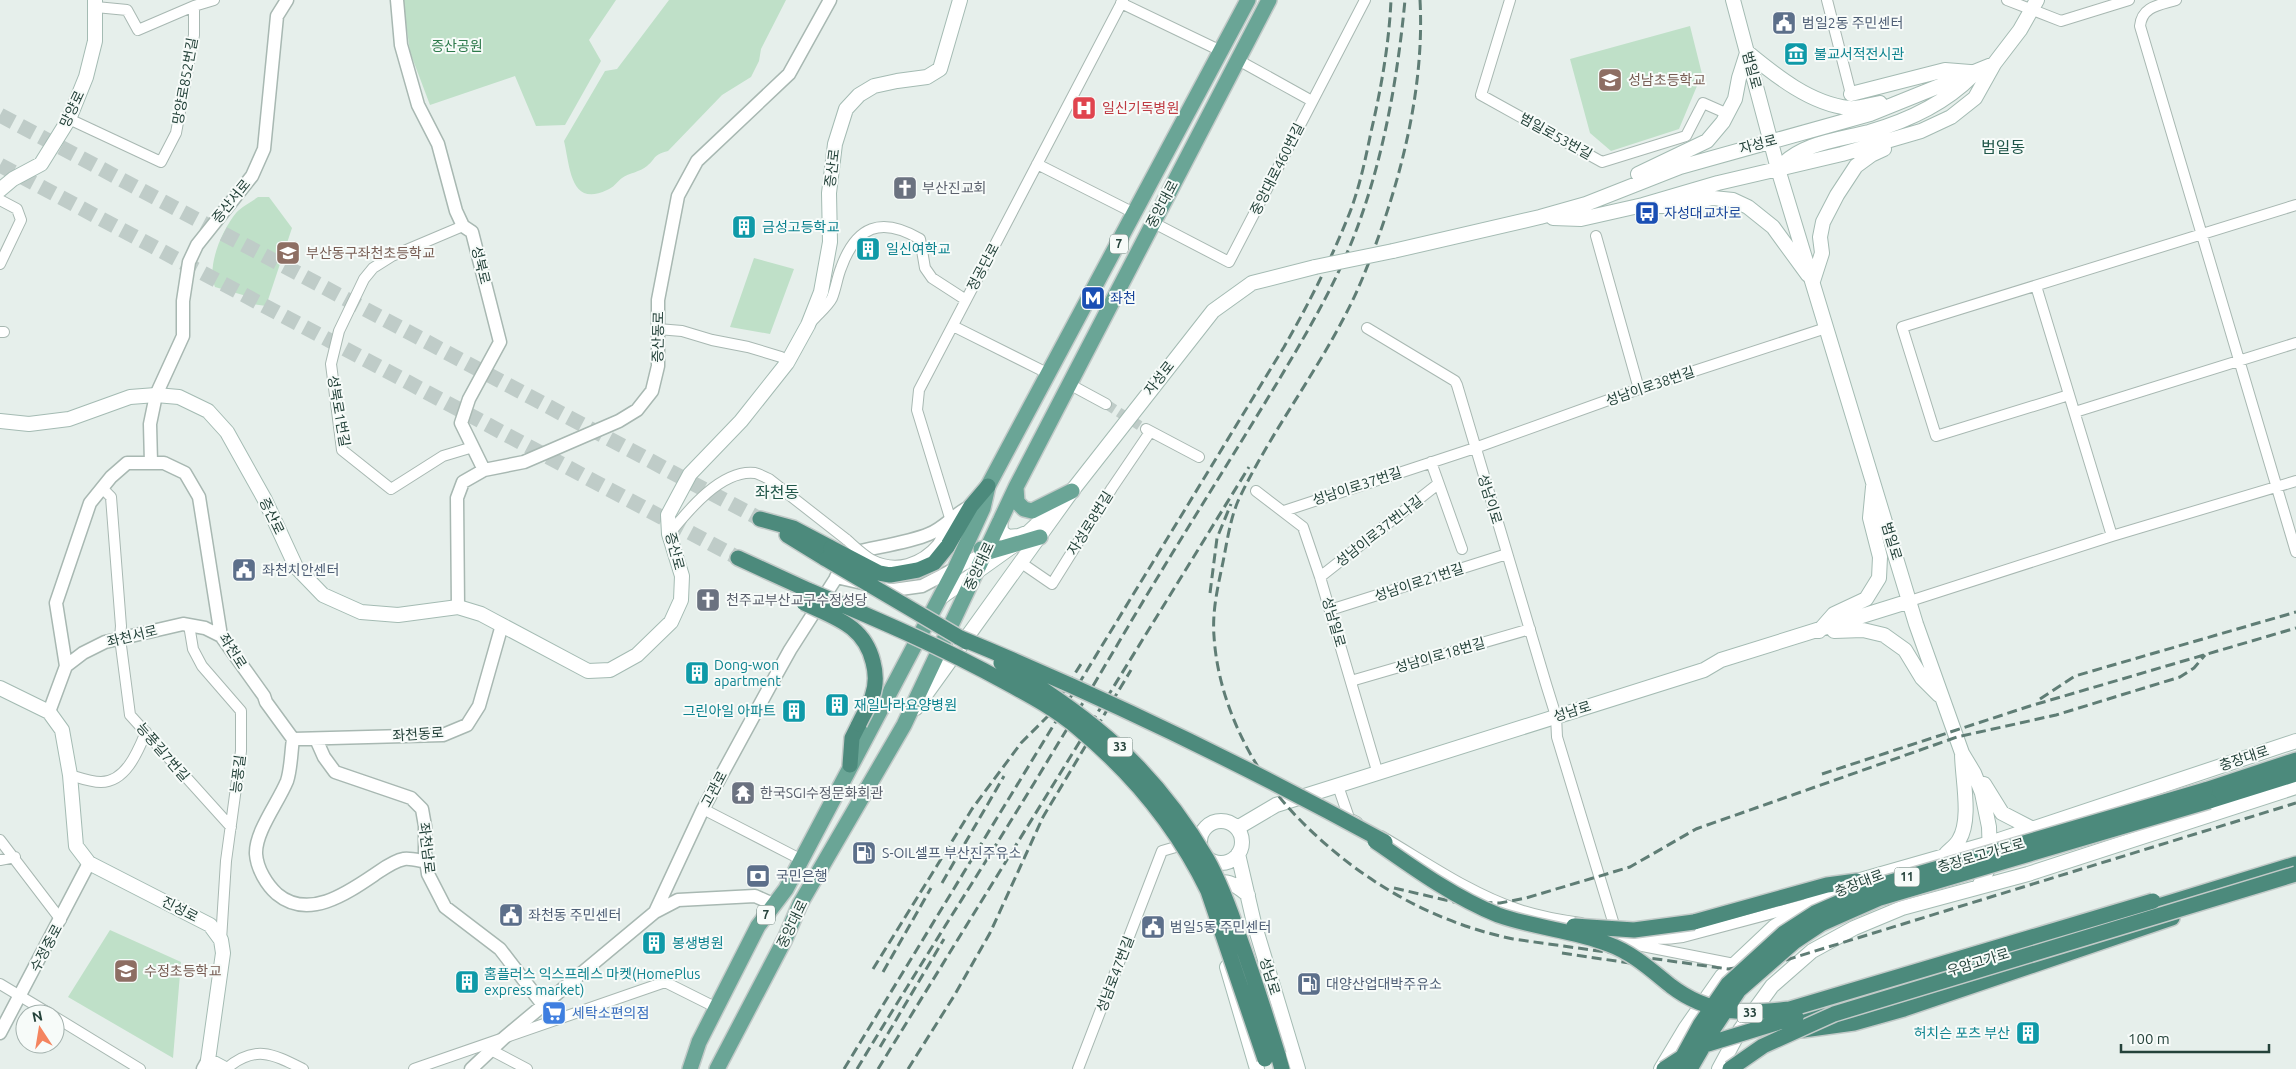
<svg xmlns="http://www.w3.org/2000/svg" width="2296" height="1069" font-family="Ubuntu,'Noto Sans KR',sans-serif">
<rect width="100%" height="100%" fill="#e6efeb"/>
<path fill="#bfe0c8" d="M403,0H616L589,40L601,61L565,125L536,126L515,76L430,105L410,52Z
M669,0H786L761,49L759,61L751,77L722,95L668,151C652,155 657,158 647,166C640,172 629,173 622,178C617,182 613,188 607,190C570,208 570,166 564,141L605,71L617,69Z
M1690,26L1702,74L1679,129L1611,151L1590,133L1570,59Z
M258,197H269L292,228L266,306L253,304L243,295L215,287C206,267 222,230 236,213C241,207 251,202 258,197Z
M754,258L794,269L770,334L730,327Z
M110,930L181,962L173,1058L68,997Z"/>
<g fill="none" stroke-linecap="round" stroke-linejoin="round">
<path stroke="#bfccc8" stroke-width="10" stroke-dasharray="10 5" stroke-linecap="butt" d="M1106,404L1145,429"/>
<path stroke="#bfccc8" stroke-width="15" stroke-dasharray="15 8" stroke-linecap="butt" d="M0,115L760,519
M0,165L738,558"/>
<defs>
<path id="minor" d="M1510,0L1481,95L1602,162L1686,136L1703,103L1728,114
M1827,0L1851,94
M2007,0L2061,21L2129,0
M2176,0C2160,5 2142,6 2140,26L2296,552
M1121,3L1221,51
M96,7L127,10L138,30L194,6
M1238,60L1312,101
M69,119L161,162L176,133L194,35V6L214,0
M1037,164L1136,214
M0,200L17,209L21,220L0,264
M1152,222L1229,262L1365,0
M463,226L392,256L373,268L364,279L339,331L331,364L342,450L391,489L443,456L473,447
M1596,236L1639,389
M2036,286L2112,536
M812,321C818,314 828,306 832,298C836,288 837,278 841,268C856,226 881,216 920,239L925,268L932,278L966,300
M953,326L1047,373
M1367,328L1455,381L1457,385L1546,684L1556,716L1557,737L1615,928
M658,329L682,331L712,340L748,347L781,357L787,363
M0,332H4
M1069,384L1106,404
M2069,395L1936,436L1902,327L2296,205
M2075,412L2296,343
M1146,429L1199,457
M1431,462L1462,549
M102,488L111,497L121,626L120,638L130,715L231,827
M1256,491L1303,527L1320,577L1378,774
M1284,511L1475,448L1639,389L1826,328
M669,534C687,512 721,469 755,473C759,474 765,477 769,479L847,540
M938,544L951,521L917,410L919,390L1123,0
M1020,562L1052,584L1112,488L1150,432
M1320,577L1438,484
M1910,601L2112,536L2296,481
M1330,610L1507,554
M189,625L193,649L202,666L241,711V751L226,861L221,940
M1351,681L1530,629
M70,775C80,778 91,782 101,782C126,782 138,751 146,732
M1338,786L1349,818L1357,822
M703,809L800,859
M1381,836C1424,861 1469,893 1517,909C1537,916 1559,920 1581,923
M0,840L61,920
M0,860L15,857
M1627,932C1646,940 1662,940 1683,937L1807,904
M1607,939L1734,964
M0,984L50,1014
M55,1017L140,1069
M491,1050L527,1069
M226,1069C255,1044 273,1054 303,1069
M414,1069L665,982L717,1008
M1078,1069L1162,851L1186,844"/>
<path id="tertiary" d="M397,0L401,45L418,105L438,144L456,211L463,226L472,232L500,342L469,399L461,423L484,470
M151,463L150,424L156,395L183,336V301L189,262L197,245L252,176L264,149L277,16L287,0
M836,577L893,590L922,586L985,553
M458,607L457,498L463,482L484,470L524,462L619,421L637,410L652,391L658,366V300L678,196L697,161L789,74L830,0
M66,666L56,603L90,503L111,477L127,463H164L185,473L199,497L221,636L264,696L266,702L293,739C291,753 291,769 287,781C278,803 255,832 256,854C257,869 267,885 277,894C308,920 346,894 374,875C383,869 393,861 404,859C411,858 420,861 427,862
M49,712L66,666L83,653L105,642L183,624L205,628L221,636
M293,739L443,735L467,725L479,706L502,625
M316,739L324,757L335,772L411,798L422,809L425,826V853L428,874L445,907L500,949L543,1005
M655,912L678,900L755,896L773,904
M0,1033L89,863
M203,1069L208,1060
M471,1069L505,1037L655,912L703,809L770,686L790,650L852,553C875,547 908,543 929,534C946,527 955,513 971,506"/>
<path id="secondary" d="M1733,0L1778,169L1916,624L1962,753L1974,773L1982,793L1989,827L1990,857L1987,871L1979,886
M1747,52C1776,76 1811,104 1849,108C1859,109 1870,105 1880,103
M1851,94L1945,70L1970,72
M1779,168C1801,143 1838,140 1869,132C1907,121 1944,104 1972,76
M1638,174L1707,141L1723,122L1735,99L1739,78L1747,53
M0,190L13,179L41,164L69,119L86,77L95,41V0
M1656,206H1673L1713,198L1733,200L1748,207L1773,227L1808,275
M1553,218L1581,219L1643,205L1718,183L1842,154L1921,131L1951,117L1975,98L1994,64L2020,30L2037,0
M1393,251L1540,217L1586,204L1680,167L1870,114L1994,64
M1813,281L1822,253L1820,237L1823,222L1837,195L1856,166L1871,155L1884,149
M0,421L29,424L69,419L130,397L156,395L179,397L208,411L227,432L265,500L296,567L323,595L361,612L398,615L458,607L481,614L588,671L610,670L637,655L671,622L681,600L682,576L669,534L668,515L690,474L741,421L787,363L808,325L821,292L830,242L829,193L835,144L846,109L859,95L874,86L897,81L927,77L940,69L960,0
M1000,520L1001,531L1007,537L1019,536L1029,532
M940,598L1017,543L1048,514
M1819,631L1834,614L1866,599L1879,578L1880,557L1870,518L1873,487
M1834,631L1863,630L1884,635L1905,650L1922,678L1939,695
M0,688L49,712L62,730L70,775L76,846L89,863L210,925L221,940L223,953L208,1060L225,1069
M916,708L1072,491L1213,311L1252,283L1315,267
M1984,784L2002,813L2033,829
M1200 842a21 21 0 1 1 42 0a21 21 0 1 1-42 0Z
M1237,828L1276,805L1704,670L1721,660L1910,601
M1238,854L1254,923L1298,1069
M1945,855C1949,850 1956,846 1959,840C1972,819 1962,778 1962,753
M1209,887C1225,877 1235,884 1248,895
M1227,967L1257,1069
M1661,1069L1685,1029L1722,976L1774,927L1812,903L1857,881L1990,843L2296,741
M1719,1069L1740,1030L1772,986L1812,951L1854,928L1902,908L2028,874L2296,787"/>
<path id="primary" d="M1016,487L1017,502L1024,509L1032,511L1072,491
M981,549L985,553L1040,537
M690,1069L699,1042L758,926L786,889L955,569L983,508L988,486L1248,0
M717,1069L785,939L800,904L904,725L1016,487L1269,0"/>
<path id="trunk" d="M760,519L793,528L831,548
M787,535L826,559
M947,547L971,506L988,486
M738,558L810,591
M850,765L852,738L859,724
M2205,790L2296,760
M2209,801L2296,774
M1694,922L1827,885L1857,881
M1796,1017L2296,864
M1803,1030L1854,1023L1904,1009L2172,918
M1278,1055L1282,1069"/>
</defs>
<use href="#minor" stroke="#a8b8b2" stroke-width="12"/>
<use href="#tertiary" stroke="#a8b8b2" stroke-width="15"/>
<use href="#secondary" stroke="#a4bbb3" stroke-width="16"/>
<use href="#primary" stroke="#c2cac8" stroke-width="18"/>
<use href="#trunk" stroke="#c2cac8" stroke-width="18"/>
<use href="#minor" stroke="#fff" stroke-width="10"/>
<use href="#tertiary" stroke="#fff" stroke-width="12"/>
<use href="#secondary" stroke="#fff" stroke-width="14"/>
<use href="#primary" stroke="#6aa596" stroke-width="15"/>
<use href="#trunk" stroke="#4c8a7c" stroke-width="15"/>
<path stroke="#5f7d75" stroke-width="3" stroke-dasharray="10 5" stroke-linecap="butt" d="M1420,0C1425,93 1398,192 1363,277C1330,357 1274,424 1238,501C1230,520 1227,542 1223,562C1218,586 1212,611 1214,636C1218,704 1254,775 1302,822C1361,881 1432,922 1513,939L1728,969L1786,960L2296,803
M1210,593L1217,538L1231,504
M2040,699L2075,676L2296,612
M1822,774L2030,706L2296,628
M942,883L1004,776
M1394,888L1454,902L1500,903L1526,898L1630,867L1696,829L1957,737L2056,715L2180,677L2194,668L2205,655
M1562,953L1656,967
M873,969L972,809L1021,743L1048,716L1081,664
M883,972L931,888
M880,1047L944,939
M844,1069L1284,347C1308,305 1330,262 1348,217C1359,190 1365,161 1371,132C1381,89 1389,45 1391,0
M857,1069C923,959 993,852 1059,742C1092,689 1123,634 1156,580C1196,514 1237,449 1277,383C1308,331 1340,277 1360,220C1385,150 1398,74 1405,0
M878,1069L1249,467
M908,1069L954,996L990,933L1043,817L1131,670"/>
<defs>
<path id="minor-bridge" d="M847,540C855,547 863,555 872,560C896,572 921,564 938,544"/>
<path id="secondary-bridge" d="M1315,267L1393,251"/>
<path id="trunk-bridge" d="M831,548L879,573L890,575L918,570L934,563L947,547
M826,559L967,642
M810,591C876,619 942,647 1005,682C1031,696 1057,710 1079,729C1133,774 1177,827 1208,891L1265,1059
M804,603C835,618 864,625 873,662C876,673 876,686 872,697C869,706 863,715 859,724
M958,637C1104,697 1246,766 1385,842
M1001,663C1091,717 1153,767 1207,859C1221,884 1231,912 1240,939C1254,978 1266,1016 1278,1055
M1375,841C1412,867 1455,898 1498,915C1534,928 1573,930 1608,944C1633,953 1651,970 1671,986C1709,1015 1745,1014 1790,1009L2153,901
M1574,926L1634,930L1694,922
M1664,1069L1698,1047L1796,1017
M1676,1069L1700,1025L1728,984L1784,933L1815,913L1877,886L2205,790
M1690,1069L1712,1031L1739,990L1794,942L1821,924L1880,898L2209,801
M1730,1069L1763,1046L1834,1014L2296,874"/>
</defs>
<use href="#minor-bridge" stroke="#a8b8b2" stroke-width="12" stroke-linecap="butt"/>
<use href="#secondary-bridge" stroke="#a4bbb3" stroke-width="16" stroke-linecap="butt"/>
<use href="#trunk-bridge" stroke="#c2cac8" stroke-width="18" stroke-linecap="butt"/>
<use href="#minor-bridge" stroke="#fff" stroke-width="10"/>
<use href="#secondary-bridge" stroke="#fff" stroke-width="14"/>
<use href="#trunk-bridge" stroke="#4c8a7c" stroke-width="15"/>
</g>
<defs>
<symbol id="civic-square" viewBox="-11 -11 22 22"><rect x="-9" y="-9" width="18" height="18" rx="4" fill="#5c6f8a" stroke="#f7fbf9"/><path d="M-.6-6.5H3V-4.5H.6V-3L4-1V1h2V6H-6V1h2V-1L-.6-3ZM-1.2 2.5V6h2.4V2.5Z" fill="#fff"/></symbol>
<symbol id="museum-square" viewBox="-11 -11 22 22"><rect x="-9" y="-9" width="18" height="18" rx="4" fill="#0f9aa8" stroke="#f7fbf9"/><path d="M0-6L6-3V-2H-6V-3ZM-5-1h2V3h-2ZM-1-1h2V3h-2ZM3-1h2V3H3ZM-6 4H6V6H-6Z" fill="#fff"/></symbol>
<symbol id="school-square" viewBox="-11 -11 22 22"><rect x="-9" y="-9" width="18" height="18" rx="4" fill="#8d6e63" stroke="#f7fbf9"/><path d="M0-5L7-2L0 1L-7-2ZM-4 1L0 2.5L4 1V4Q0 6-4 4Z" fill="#fff"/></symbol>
<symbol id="hospital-square" viewBox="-11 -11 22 22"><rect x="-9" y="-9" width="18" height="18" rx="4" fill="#e0444e" stroke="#f7fbf9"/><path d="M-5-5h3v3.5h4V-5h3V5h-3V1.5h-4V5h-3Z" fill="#fff"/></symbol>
<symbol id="church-square" viewBox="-11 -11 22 22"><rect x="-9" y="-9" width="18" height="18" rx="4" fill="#6b7280" stroke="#f7fbf9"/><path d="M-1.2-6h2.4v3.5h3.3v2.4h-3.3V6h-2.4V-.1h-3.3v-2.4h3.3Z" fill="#fff"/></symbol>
<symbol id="bus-square" viewBox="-11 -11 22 22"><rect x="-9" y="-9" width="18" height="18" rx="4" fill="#1a4fb4" stroke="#f7fbf9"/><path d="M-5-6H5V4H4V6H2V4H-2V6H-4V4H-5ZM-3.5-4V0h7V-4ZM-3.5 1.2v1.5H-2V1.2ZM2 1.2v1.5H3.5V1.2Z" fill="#fff"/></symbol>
<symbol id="building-square" viewBox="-11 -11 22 22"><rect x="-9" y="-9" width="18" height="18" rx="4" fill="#0f9aa8" stroke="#f7fbf9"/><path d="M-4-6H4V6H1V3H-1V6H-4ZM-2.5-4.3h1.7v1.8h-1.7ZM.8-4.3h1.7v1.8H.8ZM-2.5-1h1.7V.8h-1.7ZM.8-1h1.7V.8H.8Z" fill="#fff"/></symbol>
<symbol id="metro-square" viewBox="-11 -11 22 22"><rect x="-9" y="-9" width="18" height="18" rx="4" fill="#1a4fb4" stroke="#f7fbf9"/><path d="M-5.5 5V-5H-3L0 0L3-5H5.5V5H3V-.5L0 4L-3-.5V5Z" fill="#fff"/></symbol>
<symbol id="temple-square" viewBox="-11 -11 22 22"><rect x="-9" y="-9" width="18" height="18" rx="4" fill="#6b7280" stroke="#f7fbf9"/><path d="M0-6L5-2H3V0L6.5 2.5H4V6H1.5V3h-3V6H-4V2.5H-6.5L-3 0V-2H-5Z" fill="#fff"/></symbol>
<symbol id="fuel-square" viewBox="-11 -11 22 22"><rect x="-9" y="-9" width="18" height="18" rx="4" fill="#5c6f8a" stroke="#f7fbf9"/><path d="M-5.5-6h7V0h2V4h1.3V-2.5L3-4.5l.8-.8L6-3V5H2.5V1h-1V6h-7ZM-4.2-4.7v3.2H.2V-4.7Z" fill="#fff"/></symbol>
<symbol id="bank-square" viewBox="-11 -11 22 22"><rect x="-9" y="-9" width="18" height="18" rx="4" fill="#5c6f8a" stroke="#f7fbf9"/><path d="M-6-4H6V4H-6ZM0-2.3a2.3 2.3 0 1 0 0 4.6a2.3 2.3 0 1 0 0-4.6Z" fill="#fff"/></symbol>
<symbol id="supermarket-square" viewBox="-11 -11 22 22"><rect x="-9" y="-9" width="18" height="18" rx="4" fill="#3f7fe0" stroke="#f7fbf9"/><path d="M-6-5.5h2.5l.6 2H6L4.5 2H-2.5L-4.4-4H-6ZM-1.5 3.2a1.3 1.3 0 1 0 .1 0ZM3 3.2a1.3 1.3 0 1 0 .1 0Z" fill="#fff"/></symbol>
</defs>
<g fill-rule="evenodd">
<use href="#civic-square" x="1770" y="9" width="28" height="28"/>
<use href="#museum-square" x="1782" y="40" width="28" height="28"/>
<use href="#school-square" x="1596" y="66" width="28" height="28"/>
<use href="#hospital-square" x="1070" y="94" width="28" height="28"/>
<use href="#church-square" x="891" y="174" width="28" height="28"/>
<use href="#bus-square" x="1633" y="199" width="28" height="28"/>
<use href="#building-square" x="730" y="213" width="28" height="28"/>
<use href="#building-square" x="854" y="235" width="28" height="28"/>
<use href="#school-square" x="274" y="239" width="28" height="28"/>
<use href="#metro-square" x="1079" y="284" width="28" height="28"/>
<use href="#civic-square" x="230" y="556" width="28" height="28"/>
<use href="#church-square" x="694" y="586" width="28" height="28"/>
<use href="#building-square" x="683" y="659" width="28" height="28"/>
<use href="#building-square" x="823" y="691" width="28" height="28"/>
<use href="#building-square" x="780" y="697" width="28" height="28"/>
<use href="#temple-square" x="729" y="779" width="28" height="28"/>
<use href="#fuel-square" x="850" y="839" width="28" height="28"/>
<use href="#bank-square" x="744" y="862" width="28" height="28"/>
<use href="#civic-square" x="497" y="901" width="28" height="28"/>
<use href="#civic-square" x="1139" y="913" width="28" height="28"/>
<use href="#building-square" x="640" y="929" width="28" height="28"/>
<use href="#school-square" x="112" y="957" width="28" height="28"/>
<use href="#building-square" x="453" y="968" width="28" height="28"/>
<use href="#fuel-square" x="1295" y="970" width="28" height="28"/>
<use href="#supermarket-square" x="540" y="999" width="28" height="28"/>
<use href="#building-square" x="2014" y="1019" width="28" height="28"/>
</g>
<g text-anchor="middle" stroke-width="4" stroke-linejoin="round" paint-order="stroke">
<g fill="#f7fbf9" stroke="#637a73" stroke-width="1">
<rect x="1110" y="234.5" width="18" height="19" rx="4"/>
<rect x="1107.5" y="737.5" width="25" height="19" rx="4"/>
<rect x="1894.5" y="867.5" width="25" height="19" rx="4"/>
<rect x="757" y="905.5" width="18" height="19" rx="4"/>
<rect x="1737.5" y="1003.5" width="25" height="19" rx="4"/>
</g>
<g font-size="12" font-weight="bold" fill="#24423a">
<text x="1119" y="248">7</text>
<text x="1120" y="751">33</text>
<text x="1907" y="881">11</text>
<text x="766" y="919">7</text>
<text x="1750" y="1017">33</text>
</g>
<g font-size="14" fill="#4e5e75" stroke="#f7fbf9" text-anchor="start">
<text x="1802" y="28">범일2동 주민센터</text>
<text x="262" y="575">좌천치안센터</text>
<text x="882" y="858">S-OIL셀프 부산진주유소</text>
<text x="776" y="881">국민은행</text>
<text x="528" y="920">좌천동 주민센터</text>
<text x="1170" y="932">범일5동 주민센터</text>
<text x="1326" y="989">대양산업대박주유소</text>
</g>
<g font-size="14" fill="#2d7a4b" stroke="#f7fbf9">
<text x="457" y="51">증산공원</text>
</g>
<g font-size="14" fill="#0d838f" stroke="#f7fbf9" text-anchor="start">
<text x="1814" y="59">불교서적전시관</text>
<text x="762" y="232">금성고등학교</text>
<text x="886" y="254">일신여학교</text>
<text x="714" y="670">Dong-won<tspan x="714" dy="16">apartment</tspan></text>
<text x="854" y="710">재일나라요양병원</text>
<text x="776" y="716" text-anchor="end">그린아일 아파트</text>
<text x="672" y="948">봉생병원</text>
<text x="484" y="979">홈플러스 익스프레스 마켓(HomePlus<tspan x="484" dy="16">express market)</tspan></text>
<text x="2010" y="1038" text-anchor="end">허치슨 포츠 부산</text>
</g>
<g font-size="14" fill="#24423a" stroke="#f7fbf9">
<text transform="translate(1752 70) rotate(75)" y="5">범일로</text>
<text transform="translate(185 81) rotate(-80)" y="5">망양로852번길</text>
<text transform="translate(72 109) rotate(-65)" y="5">망양로</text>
<text transform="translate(1556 136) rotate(29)" y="5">범일로53번길</text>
<text transform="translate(1758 144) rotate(-15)" y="5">자성로</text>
<text transform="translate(832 168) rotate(-83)" y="5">증산로</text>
<text transform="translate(1277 169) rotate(-63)" y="5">중앙대로460번길</text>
<text transform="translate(231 201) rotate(-51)" y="5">증산서로</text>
<text transform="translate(1162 204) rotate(-62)" y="5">중앙대로</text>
<text transform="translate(481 265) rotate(76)" y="5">성북로</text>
<text transform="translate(983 267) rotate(-62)" y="5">정공단로</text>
<text transform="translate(658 337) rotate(-89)" y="5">증산동로</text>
<text transform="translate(1159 378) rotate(-52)" y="5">자성로</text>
<text transform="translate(1650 386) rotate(-19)" y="5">성남이로38번길</text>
<text transform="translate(339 411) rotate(80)" y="5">성북로1번길</text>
<text transform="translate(1357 486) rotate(-18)" y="5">성남이로37번길</text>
<text transform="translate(1490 499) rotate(73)" y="5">성남이로</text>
<text transform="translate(272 516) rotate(64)" y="5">증산로</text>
<text transform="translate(1090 523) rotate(-58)" y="5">자성로8번길</text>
<text transform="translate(1379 531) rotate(-38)" y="5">성남이로37번나길</text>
<text transform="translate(1892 541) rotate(73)" y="5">범일로</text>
<text transform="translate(675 551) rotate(75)" y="5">증산로</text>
<text transform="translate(979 566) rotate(-65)" y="5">중앙대로</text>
<text transform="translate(1419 582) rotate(-18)" y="5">성남이로21번길</text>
<text transform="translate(1334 622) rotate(74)" y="5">성남일로</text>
<text transform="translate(132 636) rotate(-14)" y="5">좌천서로</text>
<text transform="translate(233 651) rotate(58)" y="5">좌천로</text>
<text transform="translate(1440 655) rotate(-16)" y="5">성남이로18번길</text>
<text transform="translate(1572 711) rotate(-17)" y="5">성남로</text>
<text transform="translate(418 734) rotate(-4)" y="5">좌천동로</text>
<text transform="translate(163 752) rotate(49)" y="5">능풍길7번길</text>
<text transform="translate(2244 758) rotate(-18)" y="5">충장대로</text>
<text transform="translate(238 774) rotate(-83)" y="5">능풍길</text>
<text transform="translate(714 789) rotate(-62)" y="5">고관로</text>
<text transform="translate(427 848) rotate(83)" y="5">좌천남로</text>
<text transform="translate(1981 855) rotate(-16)" y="5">충장로고가도로</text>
<text transform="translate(1859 883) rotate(-21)" y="5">충장대로</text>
<text transform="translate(180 909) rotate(27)" y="5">진성로</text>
<text transform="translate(792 924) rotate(-64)" y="5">중앙대로</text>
<text transform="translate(46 948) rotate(-62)" y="5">수정중로</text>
<text transform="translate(1978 962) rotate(-17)" y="5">우암고가로</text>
<text transform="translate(1115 974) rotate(-69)" y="5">성남로47번길</text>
<text transform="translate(1270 976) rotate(73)" y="5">성남로</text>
</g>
<g font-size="14" fill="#785e54" stroke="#f7fbf9" text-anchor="start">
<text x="1628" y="85">성남초등학교</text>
<text x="306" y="258">부산동구좌천초등학교</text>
<text x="144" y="976">수정초등학교</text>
</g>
<g font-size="14" fill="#be3a42" stroke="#f7fbf9" text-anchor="start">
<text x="1102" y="113">일신기독병원</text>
</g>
<g font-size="14" fill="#5b616d" stroke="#f7fbf9" text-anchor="start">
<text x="922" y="193">부산진교회</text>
<text x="726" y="605">천주교부산교구수정성당</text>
<text x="760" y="798">한국SGI수정문화회관</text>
</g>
<g font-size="14" fill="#164399" stroke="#f7fbf9" text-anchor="start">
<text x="1664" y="218">자성대교차로</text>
<text x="1110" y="303">좌천</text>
</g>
<g font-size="14" fill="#366cbe" stroke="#f7fbf9" text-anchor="start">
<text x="572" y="1018">세탁소편의점</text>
</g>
<g font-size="16" fill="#1f5548" stroke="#f7fbf9">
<text x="2003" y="153">범일동</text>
<text x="777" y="498">좌천동</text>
</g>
</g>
<g transform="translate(40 1029) rotate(348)"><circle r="24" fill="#f7fbf9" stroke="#a3b1ad"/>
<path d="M0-4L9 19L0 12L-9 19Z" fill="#f4845f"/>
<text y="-8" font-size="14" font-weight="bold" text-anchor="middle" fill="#24423a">N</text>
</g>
<path d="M2121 1044v8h148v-8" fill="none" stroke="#24423a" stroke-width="2.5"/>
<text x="2128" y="1044" font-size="15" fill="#24423a" stroke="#f7fbf9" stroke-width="4" paint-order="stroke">100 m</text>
</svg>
